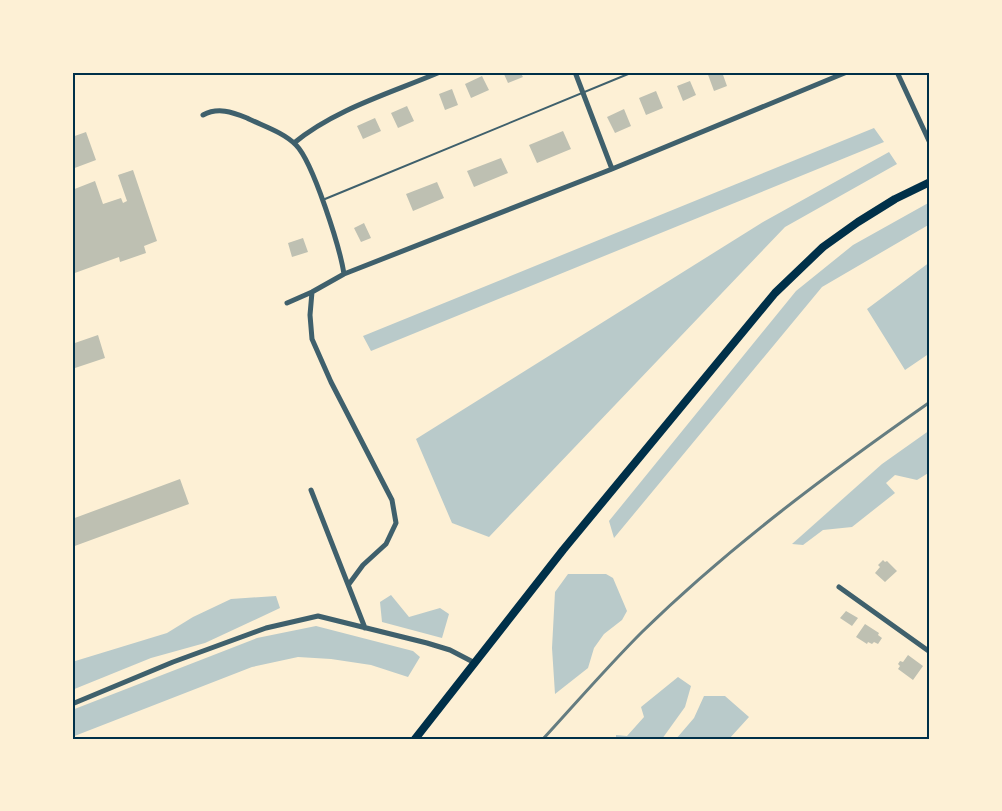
<svg xmlns="http://www.w3.org/2000/svg" width="1002" height="811" font-family="Mulish,sans-serif">
<rect width="100%" height="100%" fill="#fdf0d5"/>
<path fill="#b9caca" d="M874,128L884,142L371,351L363,336Z
M889,152L897,164L785,227L489,537L452,523L416,439L763,222Z
M930,202V224L822,287L614,538L609,521L796,291L853,245Z
M930,262V353L905,370L867,309Z
M930,430V472L917,480L895,475L886,483L895,493L852,527L823,530L803,545L792,544L882,464Z
M568,574H606L613,578L627,611L622,620L604,634L594,648L588,668L555,694L552,648L555,592Z
M391,595L409,617L440,608L449,614L442,638L382,622L380,602Z
M276,596L280,608L205,643L151,658L72,690V662L167,633L193,617L231,599Z
M316,626L413,651L420,657L408,677L371,665L331,659L298,657L252,667L72,737V710L257,638Z
M678,677L691,686L685,707L662,739H616V735L627,736L644,717L641,707Z
M704,696H725L749,717L729,739H676L694,718Z"/>
<path fill="#bec0b2" d="M503,72H520L523,77L508,83Z
M707,72H722L727,86L714,91Z
M482,76L489,90L471,98L465,84Z
M690,81L696,95L683,101L677,86Z
M452,89L458,105L445,110L439,94Z
M656,91L663,108L646,115L639,98Z
M407,106L414,121L398,128L391,113Z
M624,109L631,126L615,133L607,117Z
M375,118L381,131L363,139L357,126Z
M563,131L571,149L537,163L529,145Z
M86,132L96,160L72,169V137Z
M501,158L508,173L474,187L467,171Z
M133,170L157,241L144,246L146,253L120,262L119,257L72,274V190L95,181L103,204L121,198L123,203L127,201L118,175Z
M437,182L444,198L413,211L406,194Z
M364,223L371,238L361,242L354,228Z
M303,238L308,252L292,257L288,243Z
M98,335L105,358L72,369V344Z
M180,479L189,504L72,547V519Z
M883,560L885,562L887,561L897,571L885,582L875,573L880,567L878,565Z
M846,611L858,618L852,626L840,618Z
M865,624L879,633L878,635L882,638L878,644L874,642L872,644L868,642L867,644L856,637Z
M908,655L923,666L913,680L898,669L900,666L898,664L900,661L903,662Z"/>
<g fill="none" stroke-linecap="round" stroke-linejoin="round">
<path stroke="#3f606c" stroke-width="2" d="M325,199L633,72"/>
<path stroke="#3f606c" stroke-width="5" d="M575,72L612,169
M897,72L930,143
M203,115C218,107 232,112 247,118C263,126 283,132 296,145C313,162 340,248 344,274
M294,143C335,109 391,93 440,72
M312,292L310,315L312,339L331,382L392,500L396,523L386,544L363,565L349,584
M287,303L312,292L344,274L612,169L847,72
M311,490L365,628
M839,587L930,652
M72,704L173,662L266,628L318,616L427,643L450,650L475,663"/>
<path stroke="#003049" stroke-width="8" d="M415,739L563,550L775,293L823,247L858,222L895,199L930,182"/>
<path stroke="#657d81" stroke-width="3" d="M543,739C576,703 608,666 642,632C730,546 830,472 930,402"/>
</g>
<rect width="1002" height="811" fill="none" stroke="#fdf0d5" stroke-width="147"/>
<rect x="74" y="74" width="854" height="664" fill="none" stroke="#003049" stroke-width="2"/>
</svg>
